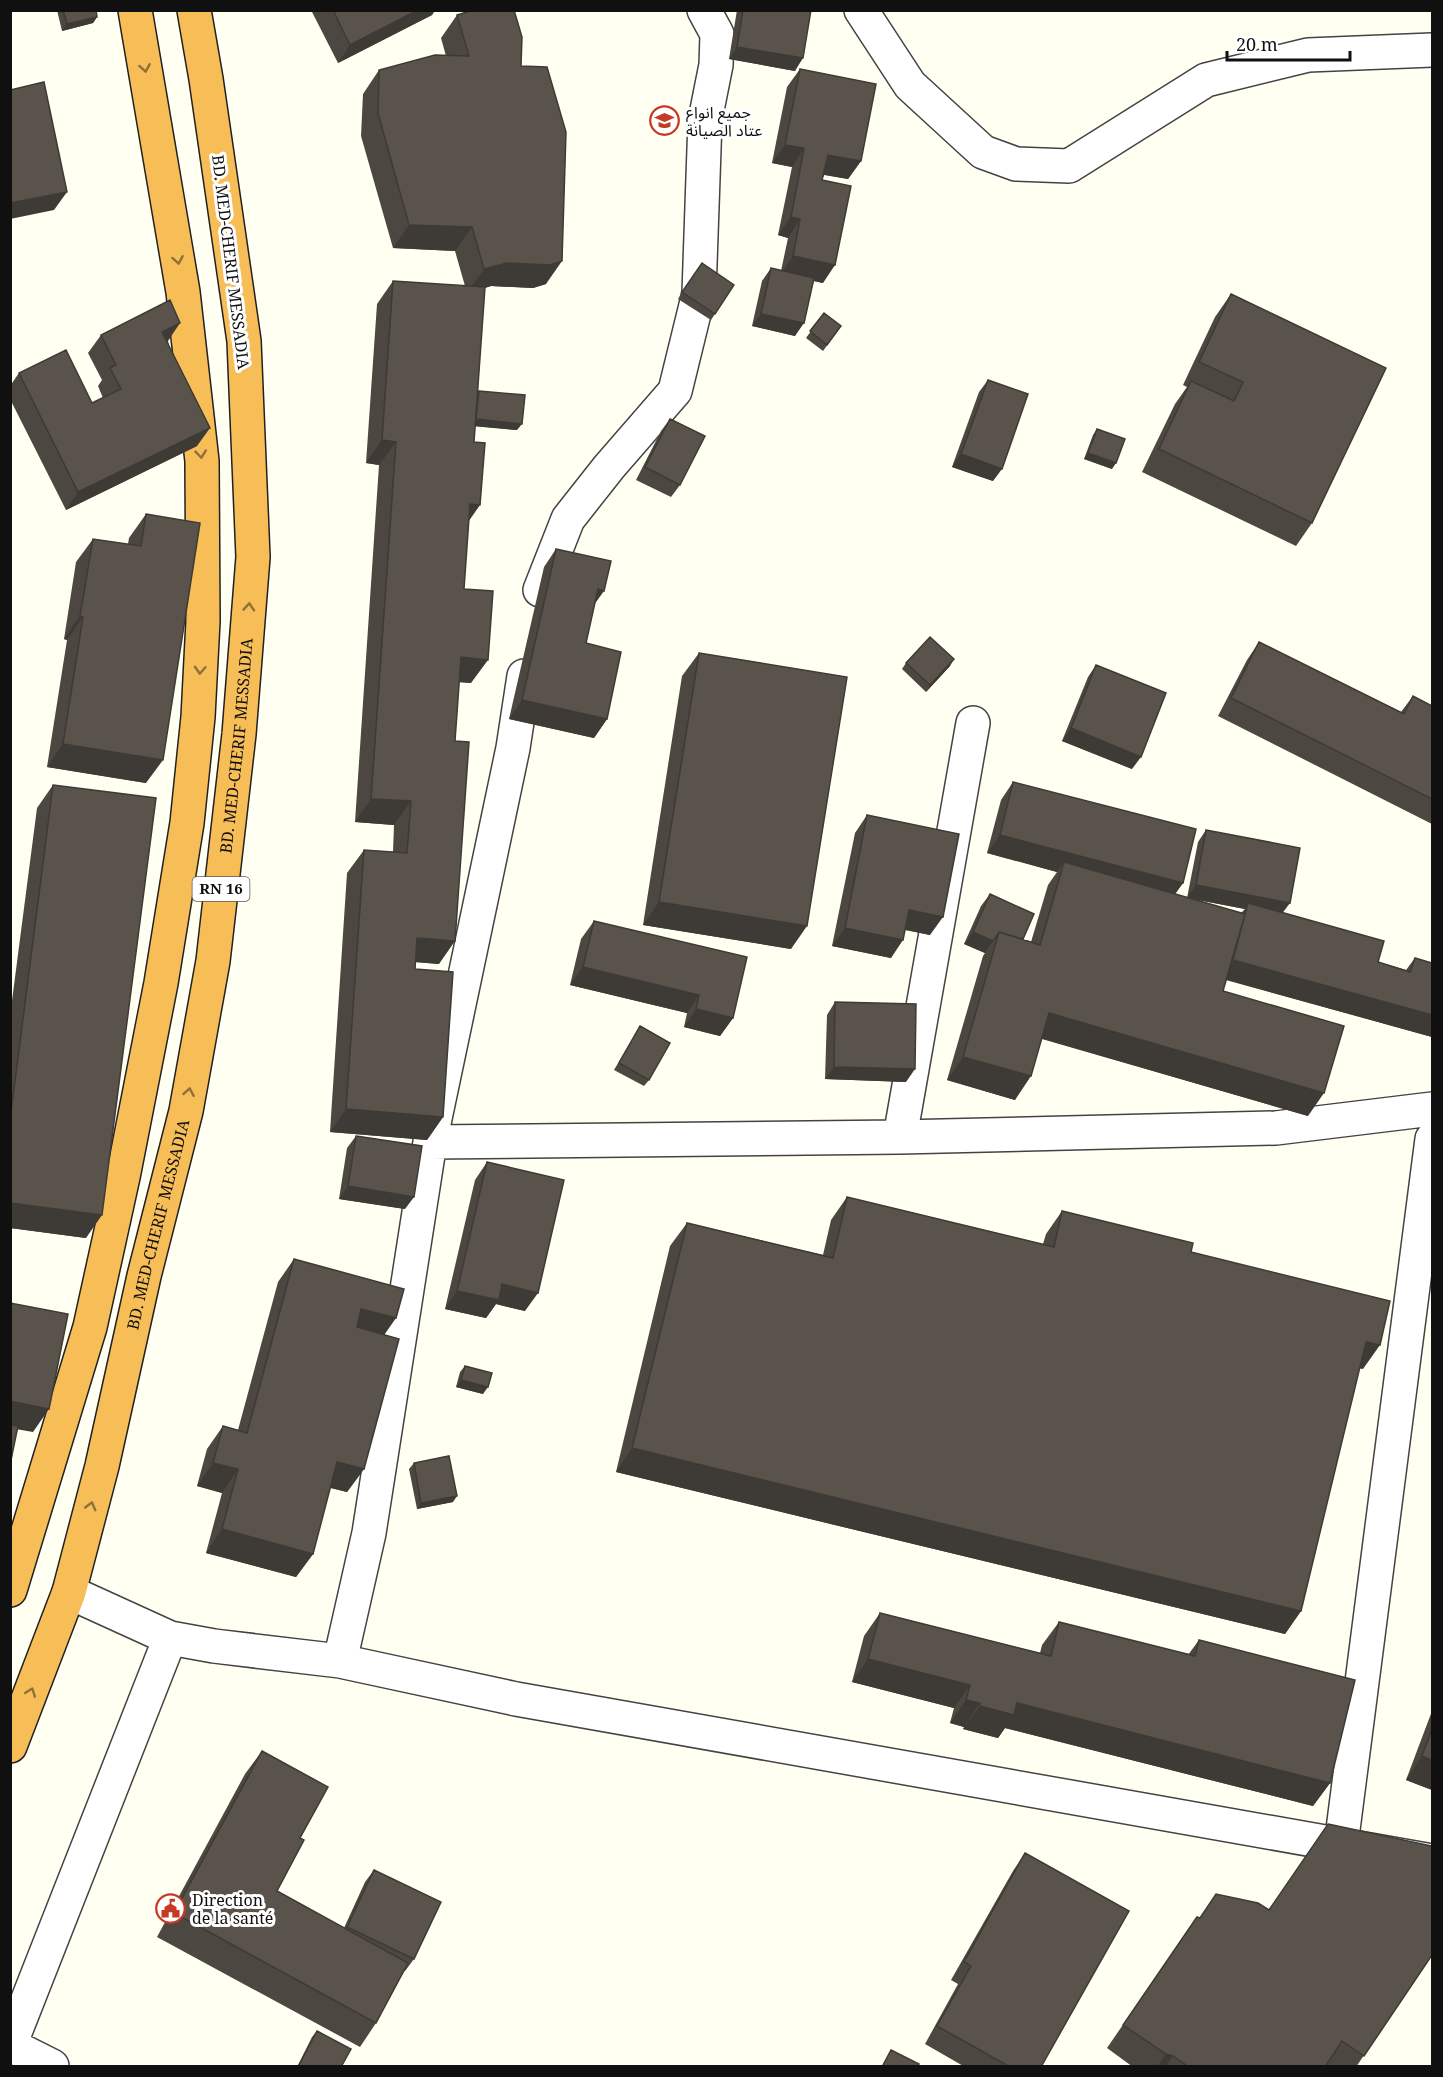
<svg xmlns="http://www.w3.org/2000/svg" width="1443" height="2077" font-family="'Noto Serif','Noto Sans Arabic',serif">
<rect width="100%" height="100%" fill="#fffff2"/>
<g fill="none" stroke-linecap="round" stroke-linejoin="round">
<defs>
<path id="minor" d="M861,10L910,85L983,152L1016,164L1069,166L1206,80L1308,55L1432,50
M540,590L568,519L609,467L675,391L699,293L705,120L716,65L717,34L704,10
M900,1137L973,723
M430,1142L900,1137L1276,1128L1432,1109
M69,1592L170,1638L214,1646L340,1661L369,1533L430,1142L513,748L524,676
M340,1661L516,1699L1432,1861
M1341,1845L1432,1139
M10,2045L170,1638
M10,2045L52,2066"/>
<g id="highway">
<path d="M10,1590L90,1327L123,1177L161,983L187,823L198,717L203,621L202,461L183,292L135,10"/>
<path id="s1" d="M10,1746L69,1592L102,1466L144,1276L186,1111L213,961L239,734L253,557L244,341L206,79L194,10"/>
</g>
</defs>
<use href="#minor" stroke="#434343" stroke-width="36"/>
<use href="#highway" stroke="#212121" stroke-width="36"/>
<use href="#minor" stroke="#fff" stroke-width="33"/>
<use href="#highway" stroke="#f7be58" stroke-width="33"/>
</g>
<path fill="#4d4741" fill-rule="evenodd" d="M57,10H96L97,17L93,23L62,31Z
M311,10H435L432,15L338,63Z
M737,10H811L795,71L729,59Z
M457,15L521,66L546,284L533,288L491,286L485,288L477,393L479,391L517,430L475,426L464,589L471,683L459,682L439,964L416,962L415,969L443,1117L427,1140L330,1132L347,873L364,850L393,852L394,825L355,822L379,465L366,463L377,304L393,281L465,286L455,251L393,248L361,136L363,94L379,70L446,56L441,38Z
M800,69L861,161L848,179L824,175L822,180L823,283L814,281L795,336L752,326L762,281L771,268L781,271L788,238L778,235L792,167L772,163L787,87Z
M702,263L734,285L711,320L678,299Z
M1231,294L1312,523L1296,546L1142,472L1175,404L1187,387L1183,385L1215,317Z
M824,313L841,326L823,351L806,338Z
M101,335L168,341L197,446L66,510L10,399V386L19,373L92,403L103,398L98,386L102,380L88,353Z
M988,380L993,481L952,467L979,392Z
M670,419L680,485L671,497L636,480L661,431Z
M1097,429L1112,469L1084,459L1093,435Z
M146,514V783L47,767L67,640L64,639L76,562L93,539L128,544L129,538Z
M556,549L594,605L586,643L607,719L594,738L509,719L544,567Z
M1259,642L1401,712L1413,696L1432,706V824L1218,716L1247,660Z
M699,653L791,949L643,925L682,676Z
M906,663L950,666L926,692L902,669Z
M1096,665L1132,769L1062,741L1088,677Z
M1013,782L1183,883L1175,894L1187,898L1198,842L1206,830L1283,913L1378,962L1406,970L1415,958L1432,1037L1226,980L1223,991L1308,1116L1042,1039L1015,1100L947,1080L983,956L985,953L964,944L981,906L990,894L1023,939L1031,942L1048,885L1057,872L987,853L1001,800ZM1188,898L1245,909L1241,913Z
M53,785L86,1238L10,1228V1016L37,808Z
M867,815L930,935L905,930L891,958L832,946L855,833Z
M594,921L733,1018L720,1036L684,1027L687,1013L570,985L581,939Z
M835,1002L906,1082L825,1079L827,1015Z
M640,1026L649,1080L644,1086L614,1070Z
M356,1136L405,1209L339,1199L347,1148Z
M487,1162L525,1311L496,1304L486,1318L445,1309L475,1180Z
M847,1197L1043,1244L1046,1234L1062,1211L1191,1252L1363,1369L1359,1368L1301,1611L1285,1634L616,1472L670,1246L687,1223L823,1255L831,1220Z
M294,1259L384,1335L364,1469L347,1492L330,1488L313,1554L296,1577L206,1553L222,1493L197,1486L207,1449L223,1426L238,1430L278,1282Z
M465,1366L483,1394L456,1387L460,1372Z
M414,1463L453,1502L417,1509L409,1469Z
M880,1613L1040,1653L1042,1645L1059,1622L1188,1655L1199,1640L1330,1783L1313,1806L1005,1728L998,1738L963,1729L964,1727L950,1723L954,1708L852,1682L864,1636Z
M1432,1711V1790L1406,1780Z
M262,1751L300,1838L277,1891L344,1928L365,1882L374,1870L414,1959L405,1971H404L376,2023L360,2047L157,1937L245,1774Z
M1025,1853L1041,2067H965L925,2044L958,1984L951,1980L1013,1871Z
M1269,1910L1432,1955L1356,2067H1329L1326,2065L1325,2067H1133L1107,2048L1197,1917L1200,1918Z
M317,2031L341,2067H297L312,2037Z"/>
<path fill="#3e3a35" d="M418,10H435L432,15L338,63L350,45Z
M97,17L93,23L62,31L67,24Z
M737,47L803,58L795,71L729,59Z
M785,145L804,148L792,167L772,163Z
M828,155L861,161L848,179L815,173Z
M67,192L54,210L10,219V203Z
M791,217L800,219L788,238L778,235Z
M409,225L472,227L455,251L393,248Z
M793,256L835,265L823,283L781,274Z
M562,261L546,284L533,288L491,286L467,293L484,269L507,263Z
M761,314L804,323L795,336L752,326Z
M180,323L168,341L150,350L162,332Z
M476,419L522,424L517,430L472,426Z
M210,428L197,446L66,510L78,492Z
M382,440L396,442L379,465L366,463Z
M1088,453L1116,463L1112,469L1084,459Z
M961,454L1002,469L993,481L952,467Z
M470,504L480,505L464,528Z
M598,589L604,591L591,609Z
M80,616L83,617L67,640L64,639Z
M461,657L488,660L471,683L444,681Z
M954,659L950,666L926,692L930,685Z
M522,700L607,719L594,738L509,719Z
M1071,728L1141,757L1132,769L1062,741Z
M63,744L163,760L146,783L47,767Z
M371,799L411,801L394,825L355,822Z
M1000,835L1183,883L1170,901L1064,862L1057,872L987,853Z
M1196,885L1290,903L1281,915L1248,903L1245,909L1187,898Z
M659,902L807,926L791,949L643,925Z
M909,910L943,917L930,935L897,928Z
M845,928L903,940L891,958L832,946Z
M973,932L993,941L985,953L964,944Z
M417,938L455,941L439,964L401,961Z
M1233,960L1432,1015V1037L1220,978Z
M583,967L699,995L687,1013L570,985Z
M696,1009L733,1018L720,1036L684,1027Z
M1049,1013L1324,1093L1308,1116L1033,1036Z
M963,1057L1031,1076L1015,1100L947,1080Z
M834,1067L915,1069L906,1082L825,1079Z
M346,1109L443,1117L427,1140L330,1132Z
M348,1186L414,1197L405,1209L339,1199Z
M10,1203L102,1215L86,1238L10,1228Z
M502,1284L538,1293L525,1311L496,1304L486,1318L445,1309L457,1291Z
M361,1309L396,1318L380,1341L345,1332Z
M1366,1342L1380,1345L1363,1369L1349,1365Z
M461,1380L488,1387L483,1394L456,1387Z
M10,1401L49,1409L33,1432L10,1428Z
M632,1448L1301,1611L1285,1634L616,1472Z
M337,1462L364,1469L347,1492L321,1485Z
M213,1463L238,1469L222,1493L197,1486Z
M457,1496L453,1502L417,1509L421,1503Z
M222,1529L313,1554L296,1577L206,1553Z
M868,1659L970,1685L954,1708L852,1682Z
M966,1700L980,1703L964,1727L950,1723Z
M1017,1703L1330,1783L1313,1806L1005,1728L998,1738L963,1729L980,1706Z
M1422,1756L1432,1760V1790L1406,1780Z
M1166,2054L1173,2056L1165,2067H1157Z"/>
<path fill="#59534c" stroke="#3e3a35" stroke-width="1.5" d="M63,10H96L97,17L67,24Z
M333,10H418L350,45Z
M473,10H514L522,37L521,66L547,67L566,132L562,261L550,265L507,263L484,269L472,227L409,225L378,113L379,70L435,55L469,56L457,15Z
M743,10H811L803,58L737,47Z
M800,69L876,84L861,161L828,155L822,180L851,186L835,265L793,256L800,219L791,217L804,148L785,145Z
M44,82L67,192L10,203V90Z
M702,263L734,285L715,314L682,292Z
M771,268L814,278L804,323L761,314Z
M393,281L485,287L474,442L485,443L480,505L470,504L464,589L493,591L488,660L461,657L455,741L469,742L455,941L417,938L415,969L453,972L443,1117L346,1109L364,850L407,853L411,801L371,799L396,442L382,440Z
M1231,294L1386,368L1312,523L1159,449L1191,381L1234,401L1243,382L1199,362Z
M170,300L180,323L162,332L210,428L78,492L19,373L66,350L92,403L121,389L110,368L116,365L101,335Z
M824,313L841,326L827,345L810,331Z
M988,380L1028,394L1002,469L961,454Z
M479,391L525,395L522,424L476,419Z
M670,419L705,436L680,485L645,467Z
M1097,429L1125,439L1116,463L1088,453Z
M146,514L200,523L163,760L63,744L83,617L80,616L93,539L141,546Z
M556,549L611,561L604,591L598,589L586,643L621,652L607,719L522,700Z
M930,637L954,659L930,685L906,663Z
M1259,642L1404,714L1413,696L1432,706V799L1231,698Z
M699,653L847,677L807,926L659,902Z
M1096,665L1166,693L1141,757L1071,728Z
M1013,782L1196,829L1183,883L1000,835Z
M53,785L156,798L102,1215L10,1203V1120Z
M867,815L959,834L943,917L909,910L903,940L845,928Z
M1206,830L1300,848L1290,903L1196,885Z
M1064,862L1245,914L1223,991L1344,1026L1324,1093L1049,1013L1031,1076L963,1057L999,932L1040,945Z
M990,894L1034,914L1023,939L999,932L993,941L973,932Z
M1248,903L1384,941L1378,962L1410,972L1415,958L1432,963V1015L1233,960Z
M594,921L747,957L733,1018L696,1009L699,995L583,967Z
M835,1002L916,1004L915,1069L834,1067Z
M640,1026L670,1043L649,1080L619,1063Z
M356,1136L422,1146L414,1197L348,1186Z
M487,1162L564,1180L538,1293L502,1284L499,1300L457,1291Z
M847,1197L1054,1247L1062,1211L1193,1243L1191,1252L1390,1301L1380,1345L1366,1342L1301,1611L632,1448L687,1223L833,1258Z
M294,1259L404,1289L396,1318L361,1309L357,1327L399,1339L364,1469L337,1462L313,1554L222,1529L238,1469L213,1463L223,1426L247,1433Z
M10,1303L68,1314L49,1409L10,1401Z
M465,1366L492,1373L488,1387L461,1380Z
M10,1425L18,1426L10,1465Z
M449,1456L457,1496L421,1503L414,1463Z
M880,1613L1051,1656L1059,1622L1195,1656L1199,1640L1355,1680L1330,1783L1017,1703L1014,1715L980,1706V1703L966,1700L970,1685L868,1659Z
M1432,1729V1760L1422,1756Z
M262,1751L328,1787L300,1838L304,1840L277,1891L408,1963L376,2023L174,1913Z
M1328,1824L1432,1846V1955L1364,2056L1342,2041L1325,2067H1189L1173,2056L1166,2054L1123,2025L1197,1917L1200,1918L1216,1894L1258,1903L1269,1910Z
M1025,1853L1129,1911L1041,2067H1010L937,2026L971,1966L964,1962Z
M374,1870L441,1902L414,1959L347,1927Z
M317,2031L351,2049L341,2067H298Z
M891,2050L919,2064L917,2067H882Z"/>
<defs><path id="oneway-chevron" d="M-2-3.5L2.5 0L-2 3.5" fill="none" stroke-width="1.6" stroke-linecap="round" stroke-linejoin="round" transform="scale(1.5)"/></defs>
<g stroke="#8f7038">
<use href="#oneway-chevron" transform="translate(145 68) rotate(80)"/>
<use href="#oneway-chevron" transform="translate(178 260) rotate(80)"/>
<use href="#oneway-chevron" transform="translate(201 454) rotate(84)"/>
<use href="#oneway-chevron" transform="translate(249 607) rotate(-86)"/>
<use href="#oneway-chevron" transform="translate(200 670) rotate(93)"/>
<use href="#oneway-chevron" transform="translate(189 1092) rotate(-80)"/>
<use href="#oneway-chevron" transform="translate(91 1506) rotate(-75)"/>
<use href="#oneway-chevron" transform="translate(31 1692) rotate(-69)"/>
</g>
<defs>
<symbol id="school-ring" viewBox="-11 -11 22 22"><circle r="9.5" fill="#fff" stroke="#c43a23" stroke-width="1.5"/><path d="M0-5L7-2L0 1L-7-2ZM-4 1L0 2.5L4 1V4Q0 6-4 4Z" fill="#c43a23"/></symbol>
<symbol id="civic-ring" viewBox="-11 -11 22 22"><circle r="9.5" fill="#fff" stroke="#c43a23" stroke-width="1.5"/><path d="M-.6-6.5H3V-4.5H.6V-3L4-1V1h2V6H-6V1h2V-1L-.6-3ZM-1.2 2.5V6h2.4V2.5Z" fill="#c43a23"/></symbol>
</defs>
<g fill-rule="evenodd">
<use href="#school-ring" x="648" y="104" width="33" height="33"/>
<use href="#civic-ring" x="154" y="1892" width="33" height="33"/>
</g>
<g text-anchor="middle" stroke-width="6" stroke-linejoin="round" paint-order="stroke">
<rect fill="#fff" stroke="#585858" stroke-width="1.5" x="192.5" y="877" width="57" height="24" rx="4.5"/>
<g font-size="15" font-weight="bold" fill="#101010">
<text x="221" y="894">RN 16</text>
</g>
<g font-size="16" fill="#101010" stroke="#fff" text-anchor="start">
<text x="686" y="118">جميع انواع<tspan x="686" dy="18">عتاد الصيانة</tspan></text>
<text x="192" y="1906">Direction<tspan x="192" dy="18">de la santé</tspan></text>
</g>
<g font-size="16" fill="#101010" stroke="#fff">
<text transform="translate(231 262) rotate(83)" y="6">BD. MED-CHERIF MESSADIA</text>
<text dy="6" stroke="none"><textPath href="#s1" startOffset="1029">BD. MED-CHERIF MESSADIA</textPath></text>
<text dy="6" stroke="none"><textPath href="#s1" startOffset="543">BD. MED-CHERIF MESSADIA</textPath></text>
</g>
</g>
<rect width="1443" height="2077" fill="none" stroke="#101010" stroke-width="24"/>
<path d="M1227 51v9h123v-9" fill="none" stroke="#101010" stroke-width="3"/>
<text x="1236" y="51" font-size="18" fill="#101010" stroke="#ffffff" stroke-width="4.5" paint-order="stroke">20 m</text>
</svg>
